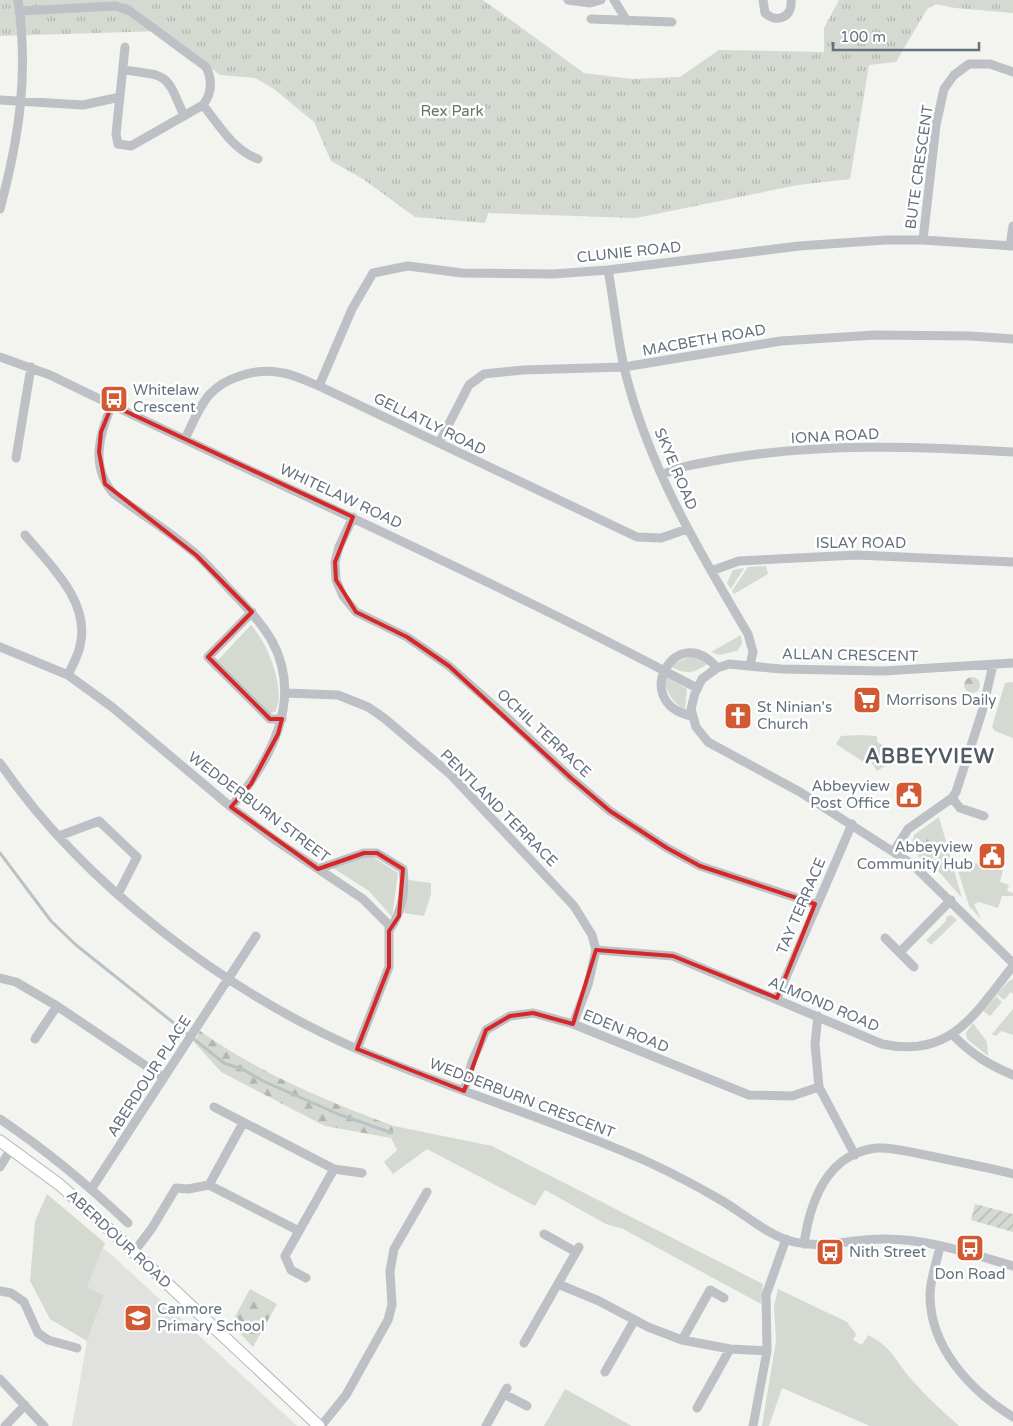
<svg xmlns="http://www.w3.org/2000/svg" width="1013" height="1426" font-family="'Varela Round',sans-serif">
<defs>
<pattern id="forest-firs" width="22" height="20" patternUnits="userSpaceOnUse" patternTransform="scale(1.25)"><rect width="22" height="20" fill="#d4dad1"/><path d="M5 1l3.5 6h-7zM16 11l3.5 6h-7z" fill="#b0b5af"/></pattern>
<pattern id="park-tufts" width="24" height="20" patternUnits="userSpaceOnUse" patternTransform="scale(1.25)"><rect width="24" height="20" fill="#d4dad1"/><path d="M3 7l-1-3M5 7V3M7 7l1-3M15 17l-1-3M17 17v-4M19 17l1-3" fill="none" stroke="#b0b5af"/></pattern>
<pattern id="garden-furrows" width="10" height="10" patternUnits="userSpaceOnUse" patternTransform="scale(1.25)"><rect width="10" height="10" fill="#d4dad1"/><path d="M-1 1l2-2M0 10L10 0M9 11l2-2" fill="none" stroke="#b0b5af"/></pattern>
</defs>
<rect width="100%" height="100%" fill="#f3f3f0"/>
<path fill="#e1e2e0" d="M103,1248L115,1258L297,1426H72L87,1341L104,1295L87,1287Z"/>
<path fill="#d4dad1" d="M766,566L768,574L734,594L732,591L748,567Z
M744,568L731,589L727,583L733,570Z
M251,625C267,642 287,690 275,712L270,713L218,660Z
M741,635L742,644L737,651L719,655L711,652Z
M689,657H695L709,663C696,672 687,676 672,667L673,664Z
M668,677L687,689L685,711C673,702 667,694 664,679Z
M1013,682V738L995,731L992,727L1005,683Z
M860,735L877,736V742L891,750L895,748L897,759L877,771L872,763H865L836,744L841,736Z
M939,817L962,898L940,873L919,857L911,845L914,835Z
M370,855L398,873L392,917L369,891L333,868L335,865Z
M954,858L1003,870L1000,882L1009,885L1007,891L1013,893V896H1002L998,908L979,902L974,904L981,919L969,906Z
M409,880L431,883V894L424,916L404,913Z
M951,915L957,920L931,945L926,940L946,921V917Z
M1013,979V994L1011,992L1004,1000L997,994L1009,981Z
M996,996L1002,1002L990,1016L983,1011Z
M1013,1009V1035L1001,1031L996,1036L992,1034Z
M973,1023L987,1042L988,1056L967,1039L966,1033Z
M394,1126L492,1146L763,1284L761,1304L623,1229L606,1224L545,1190L535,1206L427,1149L393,1174L384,1162L397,1150L391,1138Z
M47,1194L105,1243L87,1287L104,1295L87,1341L50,1319L30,1281L35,1221Z
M778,1289L847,1322L856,1334L853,1340L862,1345L868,1335C893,1348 895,1360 911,1379C926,1396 942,1411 959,1426H870L782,1388L769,1426H762L776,1341L774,1306Z
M565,1389L632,1426H544Z"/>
<path fill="url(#forest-firs)" d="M964 685a8 8 0 1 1 16 0a8 8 0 1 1-16 0Z
M914 842a8 8 0 1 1 16 0a8 8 0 1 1-16 0Z
M200,1031C259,1073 327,1101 394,1126L391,1138L325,1126L221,1072L194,1042Z
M250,1289L277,1304L253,1347L231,1324Z"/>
<path fill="url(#park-tufts)" d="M0,0H483L584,73L632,79L680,77L719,50L824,52V28L839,0H1013V13L955,8L936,4L927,9L896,62L869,65L850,179L798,185L636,218L488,213L485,223L415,217L363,179L331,161L314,122L274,89L255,78L220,75L161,31L0,36Z"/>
<path fill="url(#garden-furrows)" d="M975,1204L1013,1214V1232L971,1220Z"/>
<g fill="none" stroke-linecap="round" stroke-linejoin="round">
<path stroke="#b9c2c7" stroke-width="3" d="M0,853L51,921L76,945L224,1063L244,1070L263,1081L338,1114L392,1133"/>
<defs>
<path id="secondary" d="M0,1141L60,1185L122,1241L319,1426"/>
</defs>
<use href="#secondary" stroke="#b2b6ba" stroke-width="13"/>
<path stroke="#bdc0c4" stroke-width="9" d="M568,0L590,3L601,0
M614,0L627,21
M763,0L765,13C777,24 793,17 791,0
M20,11L116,6L130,11L206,67C213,81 212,93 203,105L131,146L118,144L116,134L125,47
M591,19L672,22
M124,70C170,76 166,74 184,116
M0,100L83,105L120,97
M203,105C219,125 233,150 258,159
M0,209C19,138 29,74 18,0
M923,240L936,125L944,89L954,75L969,64H990L1013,72
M1010,246L1013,226
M608,270C614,302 617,336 624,367C647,464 698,550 748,634L753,652L750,665
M0,357L50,375C265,480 485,575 697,688
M319,386L352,309L373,273L408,266L462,273L553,274L608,270L799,246L886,240H923L1013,246
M112,405C99,434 90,468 114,494C141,514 171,532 197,555C209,566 220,579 231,591C246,606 261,622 272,641C304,700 270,762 231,807
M185,439C192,425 198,408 209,395C225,377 259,367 283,373C296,375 308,382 319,386L637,537L661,538L687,529
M439,443L469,385L484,374L523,370L624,367L781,341L875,335L971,336L1013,339
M16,458L31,367
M662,475C682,465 703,463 724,459C819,443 918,446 1013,452
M353,517L339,547L335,562L336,580L343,596L356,612L407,637L449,666L500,711L571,778L610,811L667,848L700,866L815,904
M25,535C50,565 91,602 80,646C78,656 72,666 68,675
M711,571L739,561L857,555L1013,562
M252,612L208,657L270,719H282
M0,647L68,675L112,707L231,807L275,840L363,899L389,925V967L357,1049
M1013,663L883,671L781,669L729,664L717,668L702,679L695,693L691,709L696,727L708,742L800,792L912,864L1013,963
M285,693L338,695L368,707L384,718L450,774L574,906L592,935L596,950L588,985L573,1024
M691,716C629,702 677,619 717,668
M0,763C82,883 224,991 357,1049C452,1090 551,1119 646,1161C670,1172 695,1185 719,1199C744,1213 766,1235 794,1242C824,1249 852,1239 882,1239C926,1238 971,1254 1013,1266
M952,798L960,808L984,816
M59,836L99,821L137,857L118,894
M894,851L908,829L952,798L956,792L982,712L993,665
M318,869L364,853H377L403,869C406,891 401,913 389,931
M885,938L914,967
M596,950L673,956L882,1044C952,1059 975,1013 1013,966
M900,952L951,900
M0,978L16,982L57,1006L164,1078
M777,998L852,824
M818,1016L815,1044L819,1087L855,1155
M953,1035C971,1054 989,1065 1013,1075
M35,1039L57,1006
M464,1091L472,1062L486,1030L510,1016L533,1013L573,1024L749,1095L792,1096L819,1087
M214,1107L334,1169
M0,1119C46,1150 88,1185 128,1223
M0,1167L11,1149
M209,1185L243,1123
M92,1188L256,936
M544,1234L576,1252
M804,1244C810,1202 827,1153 877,1148C895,1147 913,1153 930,1156C958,1162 986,1167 1013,1174
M940,1246C937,1262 930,1279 930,1295C930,1348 971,1391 1013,1417
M134,1252L152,1228L176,1188L188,1189L209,1185L299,1231
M306,1278L291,1270L285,1256L334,1169L362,1173
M558,1284L599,1301L648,1327L682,1340L730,1349L767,1351
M0,1291L11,1293L24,1302L38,1333L48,1340L77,1348
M682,1340L710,1290L724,1298
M524,1343L579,1247
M605,1372L634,1321
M0,1379L44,1426
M504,1394L527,1406
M697,1408L730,1349
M5,1426L25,1405
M321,1426L346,1395L388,1320L392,1305L390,1271L394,1249L427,1192
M486,1426L507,1388
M753,1426L767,1351L766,1295L786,1239"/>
<use href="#secondary" stroke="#fff" stroke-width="11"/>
</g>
<path fill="none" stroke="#d62828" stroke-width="4" stroke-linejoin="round" d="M112,405L353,517L335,562L336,580L356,612L407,637L449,666L571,778L610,811L667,848L700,866L815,904L777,998L673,956L596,950L573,1024L533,1013L510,1016L486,1030L464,1091L357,1049L389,967V931L399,916L403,869L377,853H364L318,869L231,807L251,784L278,734L282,719H270L208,657L252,612L196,555L105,484L99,452L101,432Z"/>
<defs>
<symbol id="bus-square" viewBox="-11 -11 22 22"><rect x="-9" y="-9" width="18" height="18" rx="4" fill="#d15a32" stroke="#fff"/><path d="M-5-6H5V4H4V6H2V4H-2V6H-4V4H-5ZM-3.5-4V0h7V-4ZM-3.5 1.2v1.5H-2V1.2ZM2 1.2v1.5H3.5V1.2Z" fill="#fff"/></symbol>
<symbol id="supermarket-square" viewBox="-11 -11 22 22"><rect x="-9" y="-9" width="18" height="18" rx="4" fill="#d15a32" stroke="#fff"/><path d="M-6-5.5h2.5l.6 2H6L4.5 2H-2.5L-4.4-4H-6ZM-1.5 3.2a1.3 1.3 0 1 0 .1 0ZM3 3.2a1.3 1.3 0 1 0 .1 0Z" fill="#fff"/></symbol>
<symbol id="church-square" viewBox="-11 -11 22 22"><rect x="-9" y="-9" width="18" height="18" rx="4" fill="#d15a32" stroke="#fff"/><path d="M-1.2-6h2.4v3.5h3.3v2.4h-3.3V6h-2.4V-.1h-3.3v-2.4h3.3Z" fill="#fff"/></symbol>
<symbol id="civic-square" viewBox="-11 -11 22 22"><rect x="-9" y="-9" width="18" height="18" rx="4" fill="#d15a32" stroke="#fff"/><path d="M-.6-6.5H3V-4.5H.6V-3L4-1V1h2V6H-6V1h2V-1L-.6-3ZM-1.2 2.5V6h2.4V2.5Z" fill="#fff"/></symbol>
<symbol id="school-square" viewBox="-11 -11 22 22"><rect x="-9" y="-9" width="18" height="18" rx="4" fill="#d15a32" stroke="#fff"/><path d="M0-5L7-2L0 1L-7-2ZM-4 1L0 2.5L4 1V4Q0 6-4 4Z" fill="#fff"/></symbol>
</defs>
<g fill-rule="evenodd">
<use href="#bus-square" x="98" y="383" width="32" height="32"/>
<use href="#supermarket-square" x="851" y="684" width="32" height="32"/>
<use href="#church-square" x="722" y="700" width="32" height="32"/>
<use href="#civic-square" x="893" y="779" width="32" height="32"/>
<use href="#civic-square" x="976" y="840" width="32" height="32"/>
<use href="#bus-square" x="954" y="1232" width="32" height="32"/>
<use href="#bus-square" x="814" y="1236" width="32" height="32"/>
<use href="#school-square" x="122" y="1302" width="32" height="32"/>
</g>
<g text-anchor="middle" stroke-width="5" stroke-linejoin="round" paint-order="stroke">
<g font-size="15" fill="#677663" stroke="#fff">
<text x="452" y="116">Rex Park</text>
</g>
<g font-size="15" fill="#65727e" stroke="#fff">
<text transform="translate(919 167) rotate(-82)" y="5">BUTE CRESCENT</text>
<text transform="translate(629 252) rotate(-6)" y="5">CLUNIE ROAD</text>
<text transform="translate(704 340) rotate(-10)" y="5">MACBETH ROAD</text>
<text transform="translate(430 424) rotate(26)" y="5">GELLATLY ROAD</text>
<text transform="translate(835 436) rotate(-3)" y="5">IONA ROAD</text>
<text transform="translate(676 469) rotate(67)" y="5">SKYE ROAD</text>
<text transform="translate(341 496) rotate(25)" y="5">WHITELAW ROAD</text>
<text x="861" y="548">ISLAY ROAD</text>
<text transform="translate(850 655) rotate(1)" y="5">ALLAN CRESCENT</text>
<text transform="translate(544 733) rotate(43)" y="5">OCHIL TERRACE</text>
<text transform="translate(259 807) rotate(37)" y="5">WEDDERBURN STREET</text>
<text transform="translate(499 808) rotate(45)" y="5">PENTLAND TERRACE</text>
<text transform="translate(801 906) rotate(-67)" y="5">TAY TERRACE</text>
<text transform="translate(824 1004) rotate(23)" y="5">ALMOND ROAD</text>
<text transform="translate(626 1031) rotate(22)" y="5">EDEN ROAD</text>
<text transform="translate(149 1076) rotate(-57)" y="5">ABERDOUR PLACE</text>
<text transform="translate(522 1098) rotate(21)" y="5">WEDDERBURN CRESCENT</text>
<text transform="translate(119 1239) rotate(43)" y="5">ABERDOUR ROAD</text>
</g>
<g font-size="15" fill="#65727e" stroke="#fff" text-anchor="start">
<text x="133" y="395">Whitelaw<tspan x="133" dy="17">Crescent</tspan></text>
<text x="886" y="705">Morrisons Daily</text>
<text x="757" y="712">St Ninian's<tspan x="757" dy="17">Church</tspan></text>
<text x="890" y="791" text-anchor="end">Abbeyview<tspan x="890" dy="17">Post Office</tspan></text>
<text x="973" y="852" text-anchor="end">Abbeyview<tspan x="973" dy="17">Community Hub</tspan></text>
<text x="849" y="1257">Nith Street</text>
<text x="970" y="1279" text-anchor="middle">Don Road</text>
<text x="157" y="1314">Canmore<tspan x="157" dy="17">Primary School</tspan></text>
</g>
<g font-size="20" font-weight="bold" letter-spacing="1" fill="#525c64" stroke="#fff">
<text x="930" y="763">ABBEYVIEW</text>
</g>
</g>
<path d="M833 42v8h146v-8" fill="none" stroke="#65727e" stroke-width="2.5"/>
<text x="840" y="42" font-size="15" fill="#65727e" stroke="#ffffff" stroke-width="4" paint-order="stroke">100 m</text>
</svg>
